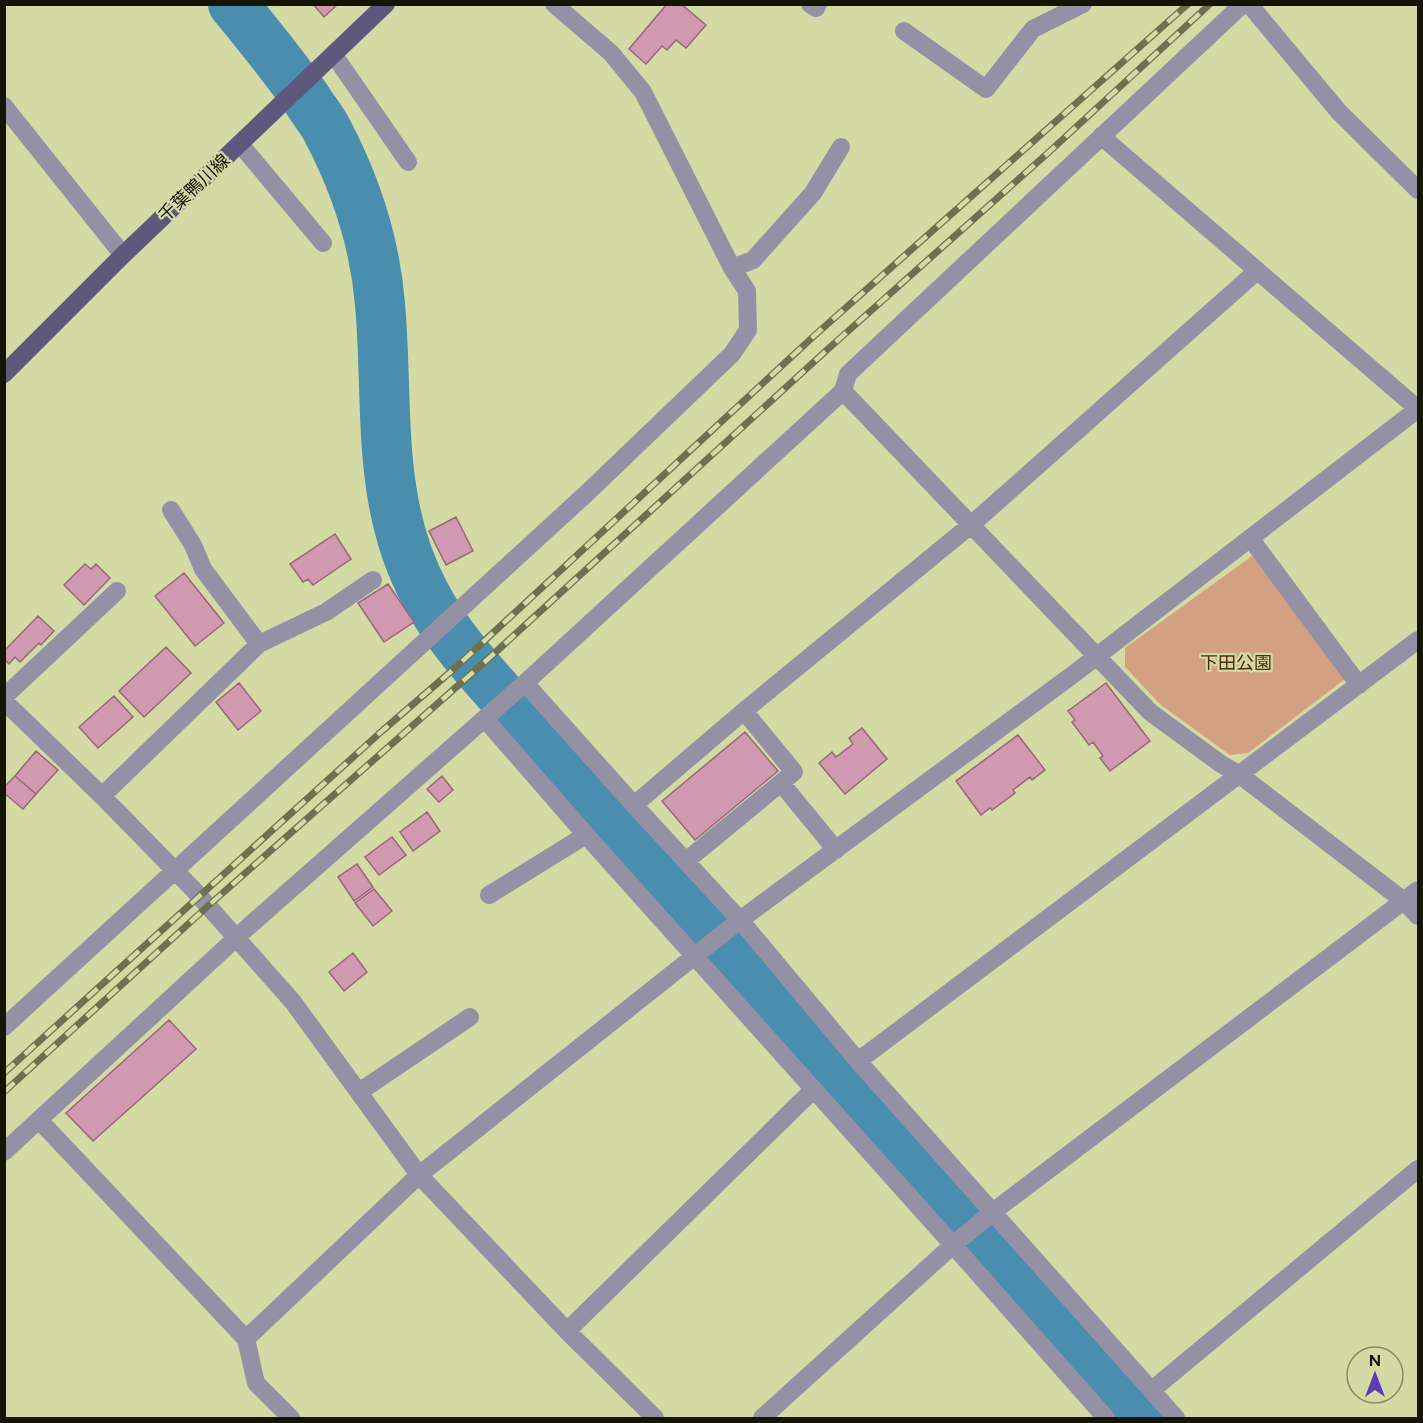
<svg xmlns="http://www.w3.org/2000/svg" width="1423" height="1423" font-family="Figtree,'Noto Sans JP',sans-serif">
<rect width="100%" height="100%" fill="#d4daa4"/>
<path fill="#d3a081" d="M1252,556L1345,679L1248,753L1230,755L1161,705L1125,667V648Z"/>
<g fill="none" stroke-linecap="round" stroke-linejoin="round">
<path stroke="#498daf" stroke-width="50" d="M233,4C259,36 285,67 308,101C314,111 322,120 327,130C355,183 375,244 380,304C389,404 375,501 425,594C449,640 486,678 521,717C569,772 616,826 665,880C826,1060 986,1239 1147,1418"/>
</g>
<path fill="#d099af" stroke="#98667b" stroke-width="1.5" d="M313,4H338L324,17Z
M667,4H681L706,25L686,48L676,40L667,50L662,46L646,64L629,49Z
M456,517L473,551L446,565L429,531Z
M335,534L351,559L313,585L308,579L303,582L290,564Z
M85,564L91,569L96,564L110,578L84,605L64,585Z
M184,573L224,623L195,646L155,596Z
M388,584L414,622L384,642L358,603Z
M38,616L54,631L41,645L39,643L20,662L15,657L9,664L4,659V651Z
M166,647L191,673L144,717L119,691Z
M239,683L261,711L238,730L216,702Z
M1106,683L1150,741L1110,771L1100,758L1103,756L1093,742L1089,745L1072,722L1075,720L1068,711Z
M114,696L133,717L98,748L79,727Z
M862,728L887,759L845,794L819,763L832,752L836,757L853,744L849,738Z
M745,732L778,771L695,840L662,801Z
M1018,735L1045,770L1032,780L1030,777L1013,790L1015,793L992,810L990,808L981,815L956,781Z
M36,751L58,770L36,794L15,776Z
M15,776L36,794L23,809L4,793V787Z
M442,776L453,790L439,802L427,789Z
M427,812L440,831L413,851L400,832Z
M392,837L406,855L379,875L365,857Z
M357,864L373,887L354,901L338,877Z
M374,889L392,911L373,926L355,903Z
M353,953L367,972L344,991L329,972Z
M169,1020L196,1049L93,1141L66,1113Z"/>
<g fill="none" stroke-linecap="round" stroke-linejoin="round">
<path stroke="#9490a6" stroke-width="18" d="M810,4L816,8L818,4
M1249,4L1339,112L1418,190
M904,31L986,89L1033,29L1083,4
M334,55L408,162
M4,106L123,255
M1101,136L1418,409
M240,144L323,243
M732,268L753,260L813,193L841,147
M843,391L1150,712L1221,764L1240,775L1404,901L1418,916
M171,510L193,545L203,569L259,644
M1250,538L1359,685
M525,683L634,805L740,920L858,1061L1176,1418
M4,697L117,591
M4,701L102,796L193,889L293,1002L419,1175L567,1331L655,1418
M485,719L586,835L953,1245L1106,1418
M781,783L836,850
M102,796L259,644L326,612L373,580
M634,805L744,711L972,524L1257,271
M686,861L794,772L744,711
M489,895L586,835
M4,1027L587,493L732,354L748,330L747,291L732,268L643,92L611,53L554,4
M858,1061L1418,640
M359,1092L470,1017
M39,1120L246,1339L256,1383L291,1418
M4,1152L248,927L525,683L843,391L848,374L1243,4
M567,1331L813,1090
M246,1339L419,1175L740,920L1075,673L1418,409
M1152,1390L1418,1169
M762,1418L953,1245L994,1211L1418,890"/>
<path stroke="#5f587d" stroke-width="18" d="M4,374L123,255L386,4"/>
<defs>
<path id="rail" d="M4,1073L382,731L455,668L814,336L1188,4
M4,1092L208,906L487,660L828,349L1049,152L1210,4"/>
</defs>
<use href="#rail" stroke="#6e714e" stroke-width="7"/>
<use href="#rail" stroke="#d4daa4" stroke-width="4.5" stroke-dasharray="14" stroke-linecap="butt"/>
</g>
<g text-anchor="middle" stroke-width="4.5" stroke-linejoin="round" paint-order="stroke">
<g font-size="18" fill="#141503" stroke="#d4daa4">
<text transform="translate(194 188) rotate(-43)" y="6">千葉鴨川線</text>
</g>
<g font-size="18" fill="#50290d" stroke="#d4daa4">
<text x="1236" y="669">下田公園</text>
</g>
</g>
<rect width="1423" height="1423" fill="none" stroke="#141503" stroke-width="12"/>
<g transform="translate(1375 1375)"><circle r="28" fill="#d4daa4" stroke="#878b64" stroke-width="1.5"/>
<path d="M0-4.5L10 22L0 15L-10 22Z" fill="#603ab2"/>
<text y="-9" font-size="16" font-weight="bold" text-anchor="middle" fill="#141503">N</text>
</g>
</svg>
